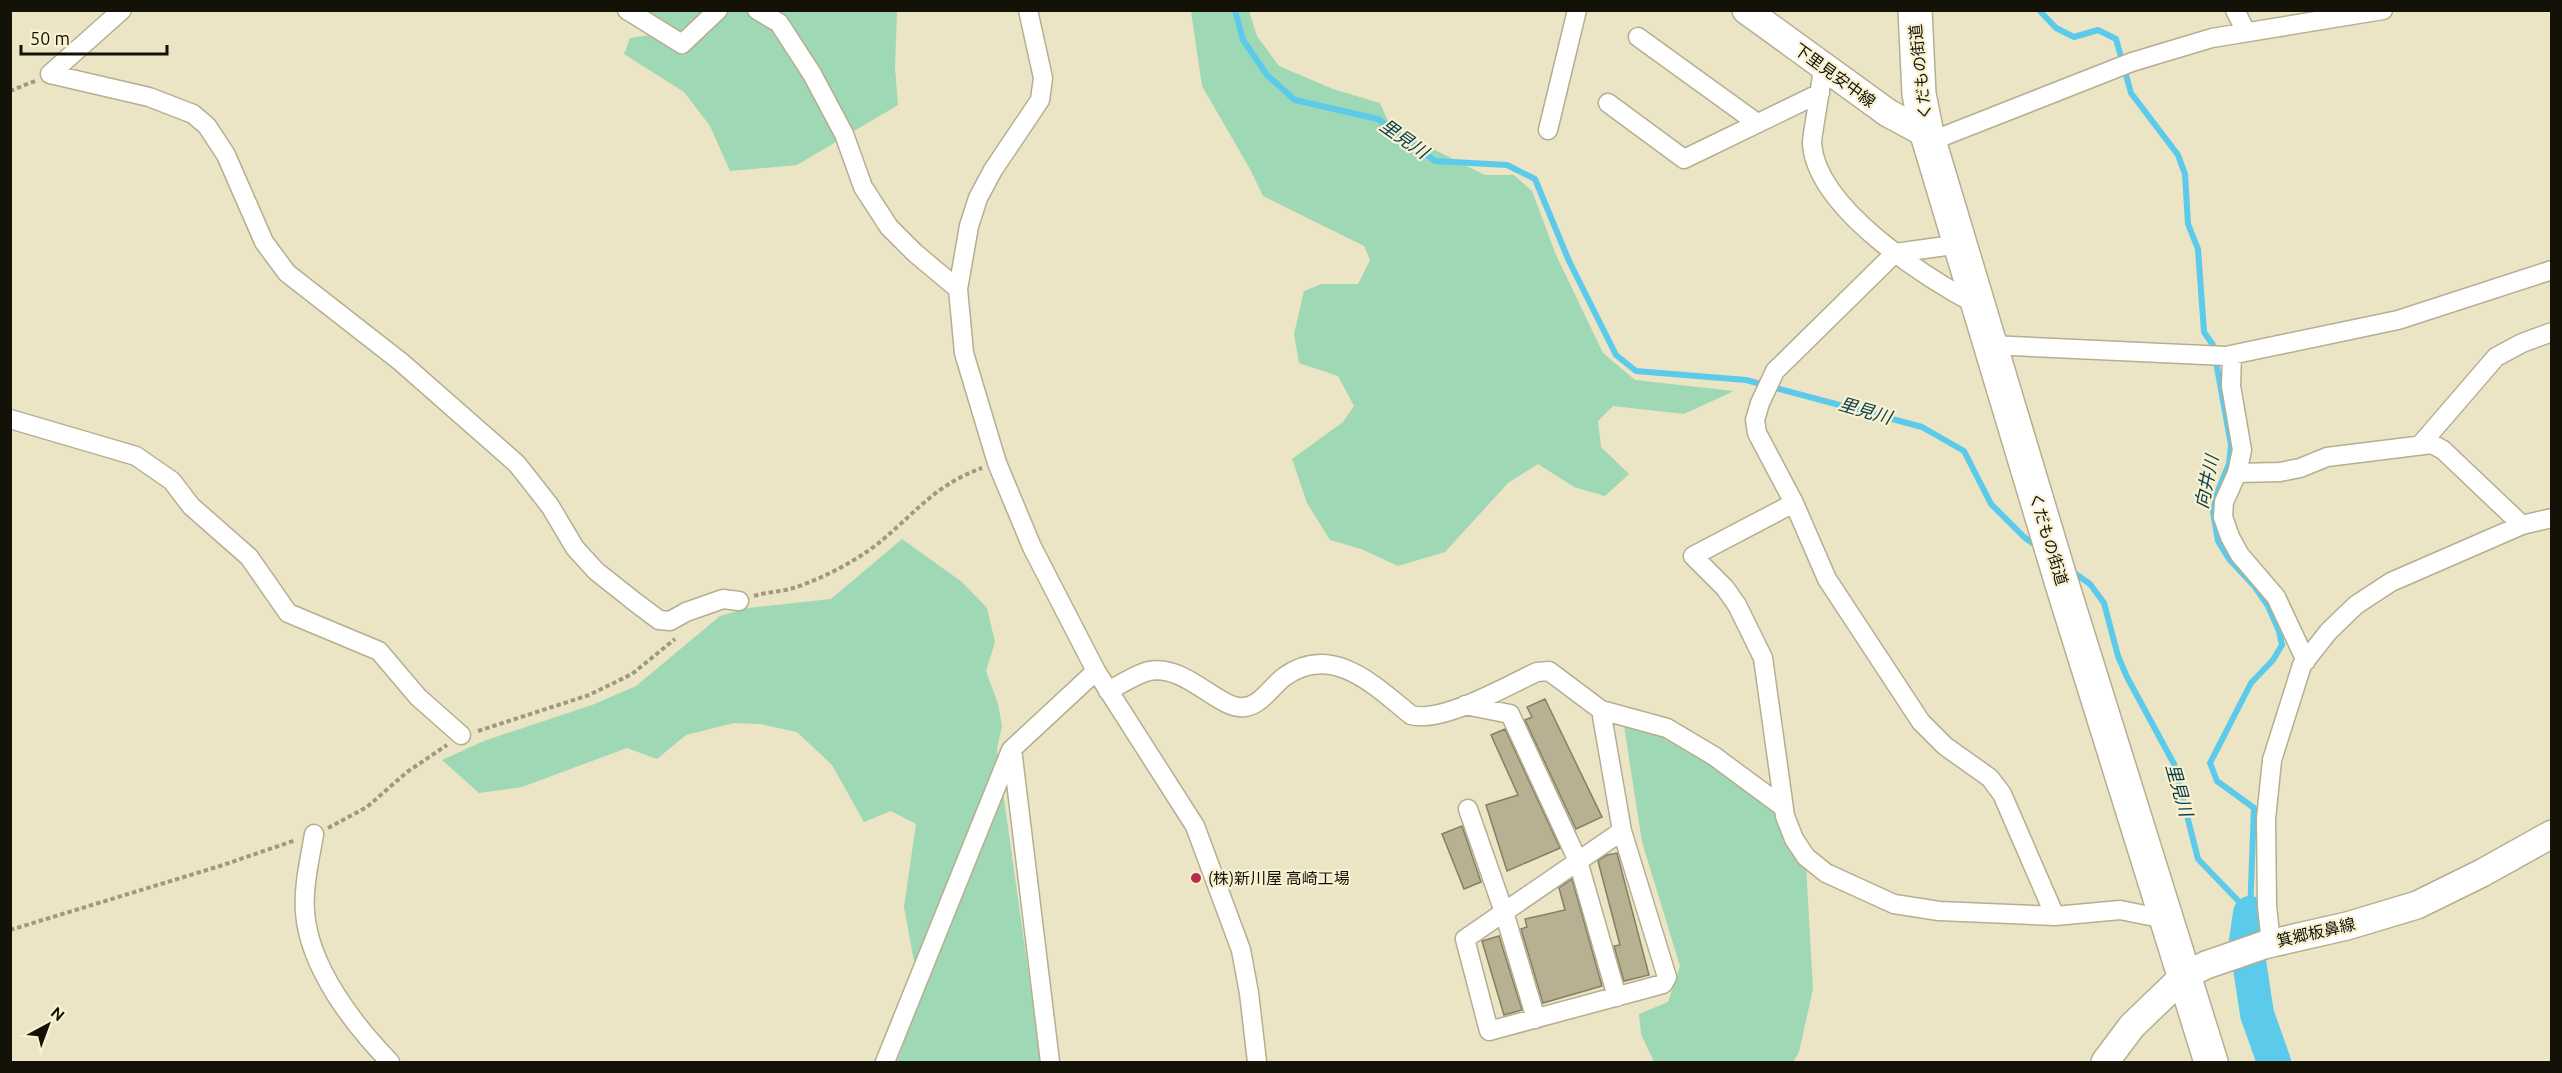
<svg xmlns="http://www.w3.org/2000/svg" width="2562" height="1073" font-family="Ubuntu,'Noto Sans JP',sans-serif">
<rect width="100%" height="100%" fill="#ebe4c5"/>
<path fill="#9ed8b5" d="M631,11H897L895,68L898,105L797,165L730,171L710,126L684,92L624,54L630,38L665,33Z
M1191,11H1249L1257,36L1279,66L1333,89L1380,103L1391,128L1485,175H1514L1532,191L1556,255L1603,353L1635,380L1734,391L1684,414L1613,406L1598,421L1601,447L1629,474L1605,496L1574,487L1538,464L1508,483L1445,552L1398,566L1361,549L1330,540L1307,503L1292,459L1343,422L1354,406L1338,376L1299,363L1294,334L1304,291L1322,284H1358L1370,260L1364,246L1263,196L1250,169L1202,86Z
M902,539L962,582L987,608L995,642L986,671L998,704L1002,726L997,749L1041,1062H897L906,1036L915,967L904,907L916,824L891,811L864,822L832,765L797,732L760,724L734,723L686,735L657,759L627,748L522,787L479,793L442,760L484,741L592,705L636,686L720,616L748,608L831,599Z
M1624,726L1669,735L1774,811L1788,840L1806,866L1813,989L1799,1052L1793,1062H1654L1641,1034L1639,1014L1668,1002L1680,966L1642,842Z"/>
<g fill="none" stroke-linecap="round" stroke-linejoin="round">
<path stroke="#5ccaea" stroke-width="6" d="M1235,10L1243,40L1267,75L1295,100L1378,119L1435,161L1507,165L1535,179L1569,261L1616,355L1636,371L1746,380L1922,427L1964,451L1991,504L2024,537L2039,548
M2039,10L2056,28L2074,37L2098,30L2116,39L2131,93L2178,155L2185,174L2188,224L2198,249L2204,332L2213,345L2231,445L2229,464L2217,493L2213,512L2218,541L2229,559L2255,587L2268,606L2279,631L2282,645L2273,660L2251,683L2210,763L2217,781L2254,808L2250,913
M2070,570L2090,584L2104,603L2118,656L2127,677L2174,764L2198,859L2250,913"/>
<path stroke="#5ccaea" stroke-width="34" d="M2250,913L2246,941L2257,1014L2274,1062"/>
</g>
<path fill="#b7b093" stroke="#867f63" stroke-width="1.5" d="M1545,699L1602,817L1576,829L1525,720L1532,717L1527,707Z
M1505,729L1560,848L1507,871L1486,805L1518,795L1491,735Z
M1462,826L1481,882L1464,889L1442,834Z
M1617,853L1649,975L1624,981L1614,946L1620,945L1598,861L1607,855Z
M1572,879L1602,986L1543,1003L1521,929L1527,927L1525,919L1565,910L1559,888Z
M1499,936L1522,1010L1504,1015L1482,941Z"/>
<g fill="none" stroke-linecap="round" stroke-linejoin="round">
<defs>
<path id="street" d="M627,10L682,44L718,10
M757,10L779,23L812,74L844,134L863,187L889,227L915,253L958,289
M1028,10L1043,78L1040,100L993,170L978,198L969,226L958,289L964,353L997,463L1032,547L1096,671L1195,826L1241,950L1249,993L1257,1062
M2235,10L2246,32
M1638,37L1757,123
M1823,67C1821,85 1818,103 1815,121C1814,128 1812,137 1812,144C1817,209 1926,278 1979,306
M50,74L149,97L193,114L207,126L226,155L264,242L287,273L401,362L517,464L550,506L575,548L596,571L635,602L659,620L670,621L686,612L723,599L739,601
M50,74L122,10
M1608,103L1684,159L1820,93
M1548,130L1577,10
M1927,134L1939,138L2132,62L2212,38L2383,10
M1961,244L1895,253L1775,371L1760,403L1755,420L1757,433L1794,503L1827,579L1921,722L1945,746L1990,778L2002,794L2055,916
M1990,345L2226,356L2398,320L2552,270
M2232,355L2231,386L2242,450L2237,473L2224,502L2223,517L2230,537L2240,555L2276,597L2306,661
M10,419L136,456L172,481L191,506L249,557L288,613L379,651L418,697L461,735
M2421,444L2496,357L2522,343L2552,332
M2237,473L2280,472L2300,468L2327,457L2432,444L2443,450L2522,525
M1794,503L1693,556L1725,588L1737,605L1763,658L1785,816L1794,839L1806,857L1826,873L1894,904L1939,911L2055,916L2120,910L2165,919
M1108,691C1120,685 1136,674 1149,671C1187,664 1219,711 1245,707C1261,705 1272,686 1284,677C1332,642 1375,686 1411,715C1442,724 1508,685 1537,672L1549,671L1601,710L1667,728L1714,756L1783,807
M1465,705L1510,714L1578,861L1617,997
M1601,710L1622,831L1667,977L1663,984L1489,1031L1465,939L1622,831
M1468,809L1504,912L1536,1019
M314,834C310,859 303,886 305,912C309,967 353,1024 390,1062
M2271,943L2267,906L2266,819L2272,760L2302,665L2329,631L2356,605L2391,582L2522,525L2552,518
M885,1062L1011,750
M1050,1062L1012,749L1096,671"/>
<path id="secondary" d="M1746,10L1888,113L1927,134
M2105,1062L2132,1026L2184,976L2206,965L2264,945L2347,926L2417,905L2482,873L2552,834"/>
<path id="highway" d="M1915,10L1919,94L1927,134L2062,584L2211,1062"/>
</defs>
<use href="#street" stroke="#b5ae90" stroke-width="21"/>
<use href="#secondary" stroke="#b5ae90" stroke-width="30"/>
<use href="#highway" stroke="#b5ae90" stroke-width="36"/>
<path stroke="#9f9982" stroke-width="4" stroke-dasharray="4.5 3" stroke-linecap="butt" d="M10,91L35,81
M754,596C766,592 778,592 790,589C817,581 846,566 868,551C911,520 929,487 982,468
M478,731L589,695L632,674L675,639
M328,828L367,807L407,772L447,745
M10,930L220,866L296,840"/>
<use href="#street" stroke="#fff" stroke-width="18"/>
<use href="#secondary" stroke="#fff" stroke-width="27"/>
<use href="#highway" stroke="#fff" stroke-width="33"/>
</g>
<circle fill="#ba294e" stroke="#f8f1d2" stroke-width="2" cx="1196" cy="878" r="6"/>
<g text-anchor="middle" stroke-width="4.5" stroke-linejoin="round" paint-order="stroke">
<g font-size="16" fill="#141107" stroke="#f8f1d2">
<text transform="translate(1920 72) rotate(-96)" y="6">くだもの街道</text>
<text transform="translate(1835 75) rotate(36)" y="6">下里見安中線</text>
<text transform="translate(2049 539) rotate(73)" y="6">くだもの街道</text>
<text transform="translate(2316 932) rotate(-13)" y="6">箕郷板鼻線</text>
</g>
<g font-size="16" fill="#141107" stroke="#f8f1d2" text-anchor="start">
<text x="1208" y="884">(株)新川屋 高崎工場</text>
</g>
<g font-size="18" font-style="italic" fill="#093d4a" stroke="#f8f1d2">
<text transform="translate(1404 139) rotate(35)" y="6">里見川</text>
<text transform="translate(1865 411) rotate(16)" y="6">里見川</text>
<text transform="translate(2207 482) rotate(-78)" y="6">向井川</text>
<text transform="translate(2179 790) rotate(74)" y="6">里見川</text>
</g>
</g>
<rect width="2562" height="1073" fill="none" stroke="#141107" stroke-width="24"/>
<g transform="translate(48 1025) rotate(41)" stroke="#f8f1d2" stroke-width="4.5" paint-order="stroke">
<path d="M0-4.5L10 22L0 15L-10 22Z" fill="#141107"/>
<text y="-9" font-size="16" font-weight="bold" text-anchor="middle" fill="#141107">N</text>
</g>
<path d="M21 45v9h146v-9" fill="none" stroke="#141107" stroke-width="3"/>
<text x="30" y="45" font-size="18" fill="#141107" stroke="#f8f1d2" stroke-width="4.5" paint-order="stroke">50 m</text>
</svg>
